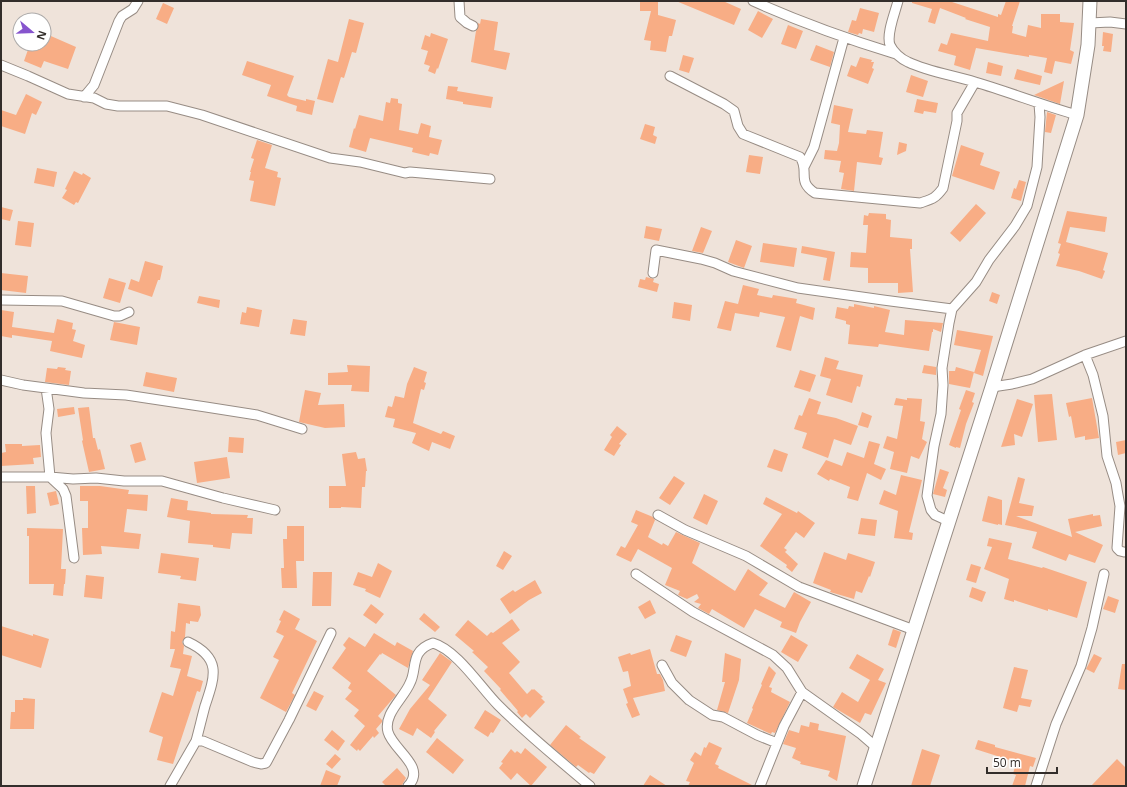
<svg xmlns="http://www.w3.org/2000/svg" width="1127" height="787" font-family="'Open Sans',sans-serif">
<rect width="100%" height="100%" fill="#efe3da"/>
<path fill="#f8ad85" d="M640,1H658V15L676,20L672,36H669L666,52L650,50L651,41L644,40L651,11H640Z
M676,1H723L741,9L734,25Z
M912,1H949L998,17V14L1001,15L1006,1H1020L1012,26H1013L1012,33L1026,37L1028,25L1041,28V14H1060V22L1074,23L1070,50L1074,52L1071,64L1055,61L1052,74L1044,72L1047,58L1029,55V57L976,48L970,70L954,65L956,56L938,51L941,43L947,45L951,33L988,41L990,27L965,19L966,18L940,8L935,24L928,22L932,9L912,3Z
M163,3L174,8L167,24L156,19Z
M860,8L879,13L874,32L863,29L862,34L859,33L858,35L848,32L852,20L856,21Z
M758,11L773,19L762,38L748,30Z
M349,19L364,23L356,53L352,52L344,78L341,77L333,103L317,99L328,59L338,62Z
M481,19L498,22L494,50L510,53L506,70L471,62L476,31L478,28V23L480,24Z
M788,25L803,31L796,49L781,44Z
M1103,32L1113,34L1111,52L1103,51L1104,46H1102Z
M44,33L76,47L68,69L44,61L41,68L24,61L30,44H44Z
M431,33L448,39L438,69L437,68L435,74L428,71L430,66L424,64L428,51L421,49L425,35L430,37Z
M816,45L834,52L830,67L810,60Z
M683,55L694,58L689,73L679,70Z
M860,57L872,60L871,62H874L872,68L874,69L868,84L847,76L851,65L856,67Z
M247,61L294,76L287,95L289,97L306,101V99L315,101L312,115L296,111L297,106L267,96L271,85L242,75Z
M988,62L1003,66L1001,76L986,73Z
M1017,69L1042,76L1040,85L1014,79Z
M911,75L928,81L923,97L906,92Z
M1064,81L1060,104L1034,95Z
M448,86L458,87L457,91L493,97L491,108L463,104V102L446,99Z
M26,94L42,102L36,115L32,113L25,134L1,126V110L16,115Z
M391,98L398,99V103L402,104L399,130L418,134L421,123L431,126L429,137L442,140L438,155L430,153L429,156L412,152L413,148L370,138L366,152L349,147L354,128L355,129L359,115L383,121L386,102L390,103Z
M917,99L938,103L936,113L924,111L923,114L914,112Z
M834,105L853,109L848,132L866,134L867,130L883,132L879,157L883,158L881,165L857,162L854,191L841,189L844,173L839,172L841,161L824,159L825,150L837,151L839,143L840,125L831,123Z
M1047,112L1056,115L1051,133L1045,132Z
M645,124L655,127L653,135L657,137L655,144L640,139Z
M257,140L272,145L265,168L278,172L277,177L281,178L275,206L250,201L254,181L249,180L251,172H250L254,159L251,158Z
M899,142L907,144L906,151L897,155Z
M961,145L984,153L980,165L1000,172L994,190L952,176Z
M749,155L763,157L760,174L746,172Z
M37,168L57,172L54,187L34,183Z
M74,171L82,175L83,173L91,178L78,203L76,202L74,205L62,198L67,190L65,189Z
M1019,180L1026,182L1021,201L1011,198L1014,188L1016,189Z
M976,204L986,213L960,242L950,233Z
M1,207L13,210L10,221L1,219Z
M1067,211L1107,217L1105,232L1070,227L1066,242L1108,253L1103,270L1105,271L1102,279L1079,271L1056,266L1060,254L1058,253L1061,244L1058,243Z
M869,213L886,214V219L891,220L890,237L912,239V249H910L913,292L898,293V283H868V268L850,267L851,252L866,253L868,225H863L864,215L868,216Z
M18,221L34,223L31,247L15,245Z
M646,226L662,229L659,241L644,238Z
M701,227L712,231L703,253L692,251Z
M736,240L752,246L744,268L728,262Z
M763,243L797,248L794,267L760,262Z
M802,246L835,252L830,281L823,280L827,258L801,253Z
M145,261L163,266L160,280H158L152,297L128,289L131,279L139,282Z
M1,273L28,276L26,293L1,290Z
M646,277L654,279L653,282L659,284L657,292L638,287L640,279L645,280Z
M109,278L126,283L120,303L103,298Z
M743,285L759,289L757,295L772,298L773,295L797,299L796,303L815,308L813,320L800,316L791,351L776,347L785,317L760,312L759,317L735,313L731,331L717,328L725,301L738,304Z
M992,292L1000,295L997,304L989,301Z
M199,296L220,300L219,308L197,303Z
M674,302L692,305L690,321L672,318Z
M854,304L874,308V306L890,310L885,332L904,335L905,320L943,323L941,332L933,329V332H932L929,351L879,344L878,347L848,344L850,325L846,324V321L835,318L837,307L848,309L849,306L854,307Z
M247,307L262,310L259,327L240,324L242,312L246,313Z
M1,310L14,312L12,327L54,333L57,319L73,323L72,329L76,330L73,341L85,345L82,358L50,351L52,341L12,335V338L1,336Z
M293,319L307,321L305,336L290,334Z
M114,322L140,327L137,345L110,340Z
M957,330L993,336L983,376L974,373L981,350L954,345Z
M825,357L839,361L836,369L863,375L860,387L857,386L852,403L826,395L831,379L820,376Z
M347,365L370,366L369,392L351,391L352,385H328V373L348,372Z
M924,365L936,367V375L922,373Z
M58,367L66,368L65,370L71,371L69,385L45,382L47,368L57,369Z
M414,367L427,372L424,382L426,383L424,390L421,389L413,423L441,434L443,431L455,436L450,449L432,442L429,451L412,443L416,433L393,427L395,419L385,417L388,406L392,407L395,396L404,398L407,384Z
M956,367L974,372L970,388L949,384V371H955Z
M800,370L816,375L810,392L794,387Z
M146,372L177,378L174,392L143,386Z
M305,390L321,393L318,405L344,404L345,427L325,428L299,422Z
M966,390L975,393L972,402L974,403L966,424L960,448L956,447V448L949,445L961,410L959,409Z
M1052,394L1057,440L1038,442L1034,395Z
M809,398L821,402L817,414L836,418L858,426L851,445L834,439L828,458L802,448L807,433L794,429L799,415L802,416Z
M896,398L907,400V398L922,399L920,421L925,422L922,439L927,442L919,459L911,456L907,473L890,469L894,452L883,448L887,436L897,439L903,406L894,405Z
M1092,398L1099,438L1085,440V436L1075,438L1071,416L1069,417L1066,403Z
M1017,399L1033,404L1022,437L1014,434L1015,445L1001,447Z
M74,407L75,414L58,417L57,409Z
M89,407L93,438H95L98,450L100,449L105,469L89,472L82,441L83,440L78,408Z
M862,412L872,416L868,428L858,425Z
M617,426L627,434L619,444L621,445L614,456L604,450L612,437L610,435Z
M229,437L244,438L243,453L228,452Z
M1126,440V453L1118,455L1116,442Z
M869,441L880,444L874,464L886,469L881,480L867,473L858,501L847,498L850,487L830,479L829,481L817,474L826,460L842,466L847,452L864,458Z
M141,442L146,460L135,463L130,445Z
M5,444H22V446L40,445L41,457L33,458L34,464L1,466V453L6,452Z
M774,449L788,454L782,472L767,467Z
M356,452L358,459L365,458L367,471H366L365,487H362L361,508L341,507V508H329V486H346L342,454Z
M227,457L230,478L197,483L194,462Z
M940,469L949,472L943,488L947,490L945,497L933,494Z
M901,475L922,480L909,532L913,533L912,540L894,538L898,511L879,504L884,490L896,495Z
M674,476L685,483L670,505L659,498Z
M1018,477L1025,479L1019,503L1034,506L1032,516H1016L1072,537L1068,519L1093,514V516L1100,515L1102,526L1075,532L1103,545L1095,563L1069,554L1066,561L1032,548L1037,532L1005,525Z
M26,486H35L36,513L27,514Z
M80,486H100L129,490L128,494L148,495L147,511L127,509L124,532L141,534L139,549L101,546L102,554L83,555L82,528H88V501H80Z
M56,491L59,504L50,506L47,493Z
M704,494L718,501L707,525L693,518Z
M988,496L1002,500V525L998,524V525L982,521Z
M766,497L797,513L798,511L815,523L804,538L796,532L784,548L787,550L785,552L798,564L792,572L786,567L787,565L760,546L782,514L763,504Z
M171,498L188,501L187,510L211,513V514L248,515L247,518H253L252,534L232,533L230,549L213,547V545L188,543L190,521L167,517Z
M636,510L653,517L655,520L648,537L662,545L663,543L668,546L676,532L700,543L692,563L735,591L748,569L768,583L759,595L785,608L794,592L811,602L800,622L796,633L780,627L782,622L755,609L744,628L712,609L709,614L698,608L701,604L694,602L699,598L697,594L687,599L678,595L680,591L665,585L672,568L638,549L631,562L616,555L621,546L625,548L638,525L631,522Z
M861,518L877,520L875,536L858,534Z
M287,526H304V561H296L297,588H282L281,568H284L283,539H287Z
M27,528L63,529L61,569H66L65,584H64L63,596L53,595L54,584H29V536H27Z
M989,538L1012,543L1008,559L1042,568L1043,567L1087,582L1077,618L1048,609V611L1014,600V602L1004,599L1009,579L984,569L992,547L987,546Z
M504,551L512,556L503,570L496,566Z
M824,552L846,560L848,553L875,562L870,577L869,576L862,593L856,591L854,599L830,592L831,590L813,583Z
M161,553L199,558L196,581L180,579L181,576L158,573Z
M378,563L392,571L380,598L365,591L366,589L353,585L358,572L372,577Z
M971,564L981,567L976,583L966,580Z
M313,572H332L331,606H312Z
M86,575L104,577L102,599L84,597Z
M535,580L542,593L529,600L510,614L500,599L513,590L515,592Z
M972,587L986,592L982,602L969,597Z
M1108,596L1119,600L1115,613L1103,609Z
M650,600L656,613L645,619L638,607Z
M178,603L200,606L201,615L198,622L190,621V624L186,623L185,637L182,642L184,646L183,654L192,656L187,676L203,681L200,692L197,691L173,764L157,760L163,737L149,732L162,692L173,696L181,669L170,667L175,649H170L171,631L175,632Z
M371,604L384,614L376,624L363,615Z
M284,610L300,619L295,629L317,641L292,693L295,695L286,712L260,698L279,660L273,657L284,636L276,632L281,621L279,620Z
M424,613L440,627L435,632L419,619Z
M512,619L520,630L502,643L520,662L509,673L527,694L532,689L533,690L534,689L543,697L541,698L545,702L530,718L526,714L522,718L517,712L518,711L500,690L501,689L484,671L488,667L472,652L474,651L455,635L468,620L487,636L491,632L493,633Z
M1,626L33,636V634L49,639L41,668L1,655Z
M893,629L901,632L896,648L888,645Z
M374,633L395,646L397,642L413,651L408,668L382,653L381,655L380,654L367,671L396,695L378,716L382,720V722L376,729L379,733L374,738L373,736L360,751L358,749L357,751L350,745L365,726L354,716L359,710L345,699L352,691L348,688L351,683L332,668L346,648L343,645L349,637L365,647Z
M676,635L692,641L686,657L670,651Z
M791,635L808,645L798,662L781,652Z
M650,649L657,674H660L663,680L665,691L633,698L640,715L632,718L626,704L628,703L623,689L631,686L628,671L623,672L618,657L630,653L631,655Z
M440,653L452,662L428,699L447,715L434,731L435,732L431,738L417,728L413,736L399,729L410,709L430,685L422,680Z
M725,653L741,659L739,680L728,713L717,710L725,682H722Z
M857,654L884,669L878,680L886,683L871,715L865,713L860,723L833,707L842,692L858,702L870,680L849,668Z
M1094,654L1102,658L1094,673L1086,669Z
M1122,664H1126V690L1118,689Z
M769,666L776,673L769,687L772,688L771,692L790,702L775,733L772,732L771,734L747,723L753,709L752,708L762,685L761,684Z
M1014,667L1028,670L1021,698L1032,700L1030,707L1019,705L1017,712L1003,708Z
M314,691L324,696L316,711L306,706Z
M23,698L35,699L34,729H10L11,712H15V700H23Z
M485,710L501,720L493,733L491,732L488,737L474,728Z
M810,722L819,724L818,730L846,736L837,781L828,776L830,771L800,764L801,762L792,758L796,748L783,744L789,730L799,733L801,725L809,727Z
M566,725L581,737L579,738L606,757L594,774L590,772L589,773L578,765L576,767L550,745Z
M332,730L345,741L338,751L324,740Z
M437,738L464,760L453,774L426,752Z
M978,740L995,745V747L1036,758L1033,767L1030,766L1025,786H1012L1016,775L1013,774L1016,762L975,749Z
M709,742L722,748L715,764L719,766L718,768L754,786H688L690,782L686,781L694,763L690,760L695,752L701,756L704,747L706,748Z
M525,748L547,767L531,786L517,773L511,780L499,768L503,763L501,762L511,749L515,753L517,751L521,754Z
M922,749L940,755L930,786H911Z
M335,754L341,759L332,769L326,764Z
M1117,759L1126,768V786H1091Z
M397,768L406,778L402,785L401,786H386L382,782Z
M326,770L341,776L337,786H320Z
M650,775L667,786H643Z"/>
<g fill="none" stroke-linecap="round" stroke-linejoin="round">
<defs>
<path id="minor" d="M459,1L460,17L467,23L473,26
M753,1C800,22 847,39 896,54
M898,1C895,13 886,34 890,45C893,52 901,59 908,62C929,72 953,75 975,82C1009,92 1042,105 1077,115
M1090,23L1110,22L1126,24
M1,65L28,76L68,94L94,98L106,104L118,106H167L202,115L330,158L360,162L405,173L410,172L490,179
M670,76L724,104L734,111L738,126L743,134L800,157C810,171 796,181 815,193L920,203C932,199 935,199 943,188L957,121V113L975,82
M84,97L94,85L119,21L122,16L133,9L138,1
M804,167L814,147L844,38
M653,273L656,250L701,259L715,263L733,271L798,288L883,300L952,309
M1,300L62,301L114,316H120L129,312
M1085,355L1093,375L1103,416L1107,456L1116,483L1118,495L1120,506L1117,548L1120,551L1124,552
M1,380L23,385L84,393L126,395L206,407L257,415L302,429
M992,387L1012,384L1032,379L1085,355L1126,341
M46,388L49,409L46,433L50,477L63,489L66,496L74,558
M1,477H50L73,479L96,478L124,481H162L223,498L275,510
M658,515L685,530L746,556L799,587L914,630
M948,521L935,515L931,510L927,496L934,446L941,414L943,385L942,368L949,323L952,309L976,282L989,260L1015,226L1027,206L1037,167L1040,117L1039,104
M636,574L693,612L773,655L787,668L802,692L861,734L876,747
M188,642C222,658 215,676 205,706C202,717 199,730 196,741
M662,665L672,683L689,700L712,715L723,717L757,735L777,743
M170,786L196,741H203L253,762L261,764L266,763L289,720L331,633
M408,786C427,767 393,750 388,732C383,714 404,698 410,683C415,674 413,663 418,654C421,649 427,645 433,643C457,650 481,688 498,705C527,734 559,760 590,786
M760,786L784,726L802,692
M1036,786L1056,724L1081,666L1092,628L1104,574"/>
<path id="secondary" d="M864,786L992,387L1077,115L1088,45L1090,1"/>
</defs>
<use href="#minor" stroke="#978c84" stroke-width="11"/>
<use href="#secondary" stroke="#978c84" stroke-width="15"/>
<use href="#minor" stroke="#fff" stroke-width="9"/>
<use href="#secondary" stroke="#fff" stroke-width="13"/>
</g>
<rect width="1127" height="787" fill="none" stroke="#332e2b" stroke-width="4"/>
<g transform="translate(32 32) rotate(109)"><circle r="19" fill="#ffffff" stroke="#adabaa"/>
<path d="M0-3L7 15L0 10L-7 15Z" fill="#8654cd"/>
<text y="-6" font-size="11" font-weight="bold" text-anchor="middle" fill="#332e2b">N</text>
</g>
<path d="M987 767v6h70v-6" fill="none" stroke="#332e2b" stroke-width="2"/>
<text x="993" y="767" font-size="12" fill="#332e2b" stroke="#ffffff" stroke-width="3" paint-order="stroke">50 m</text>
</svg>
